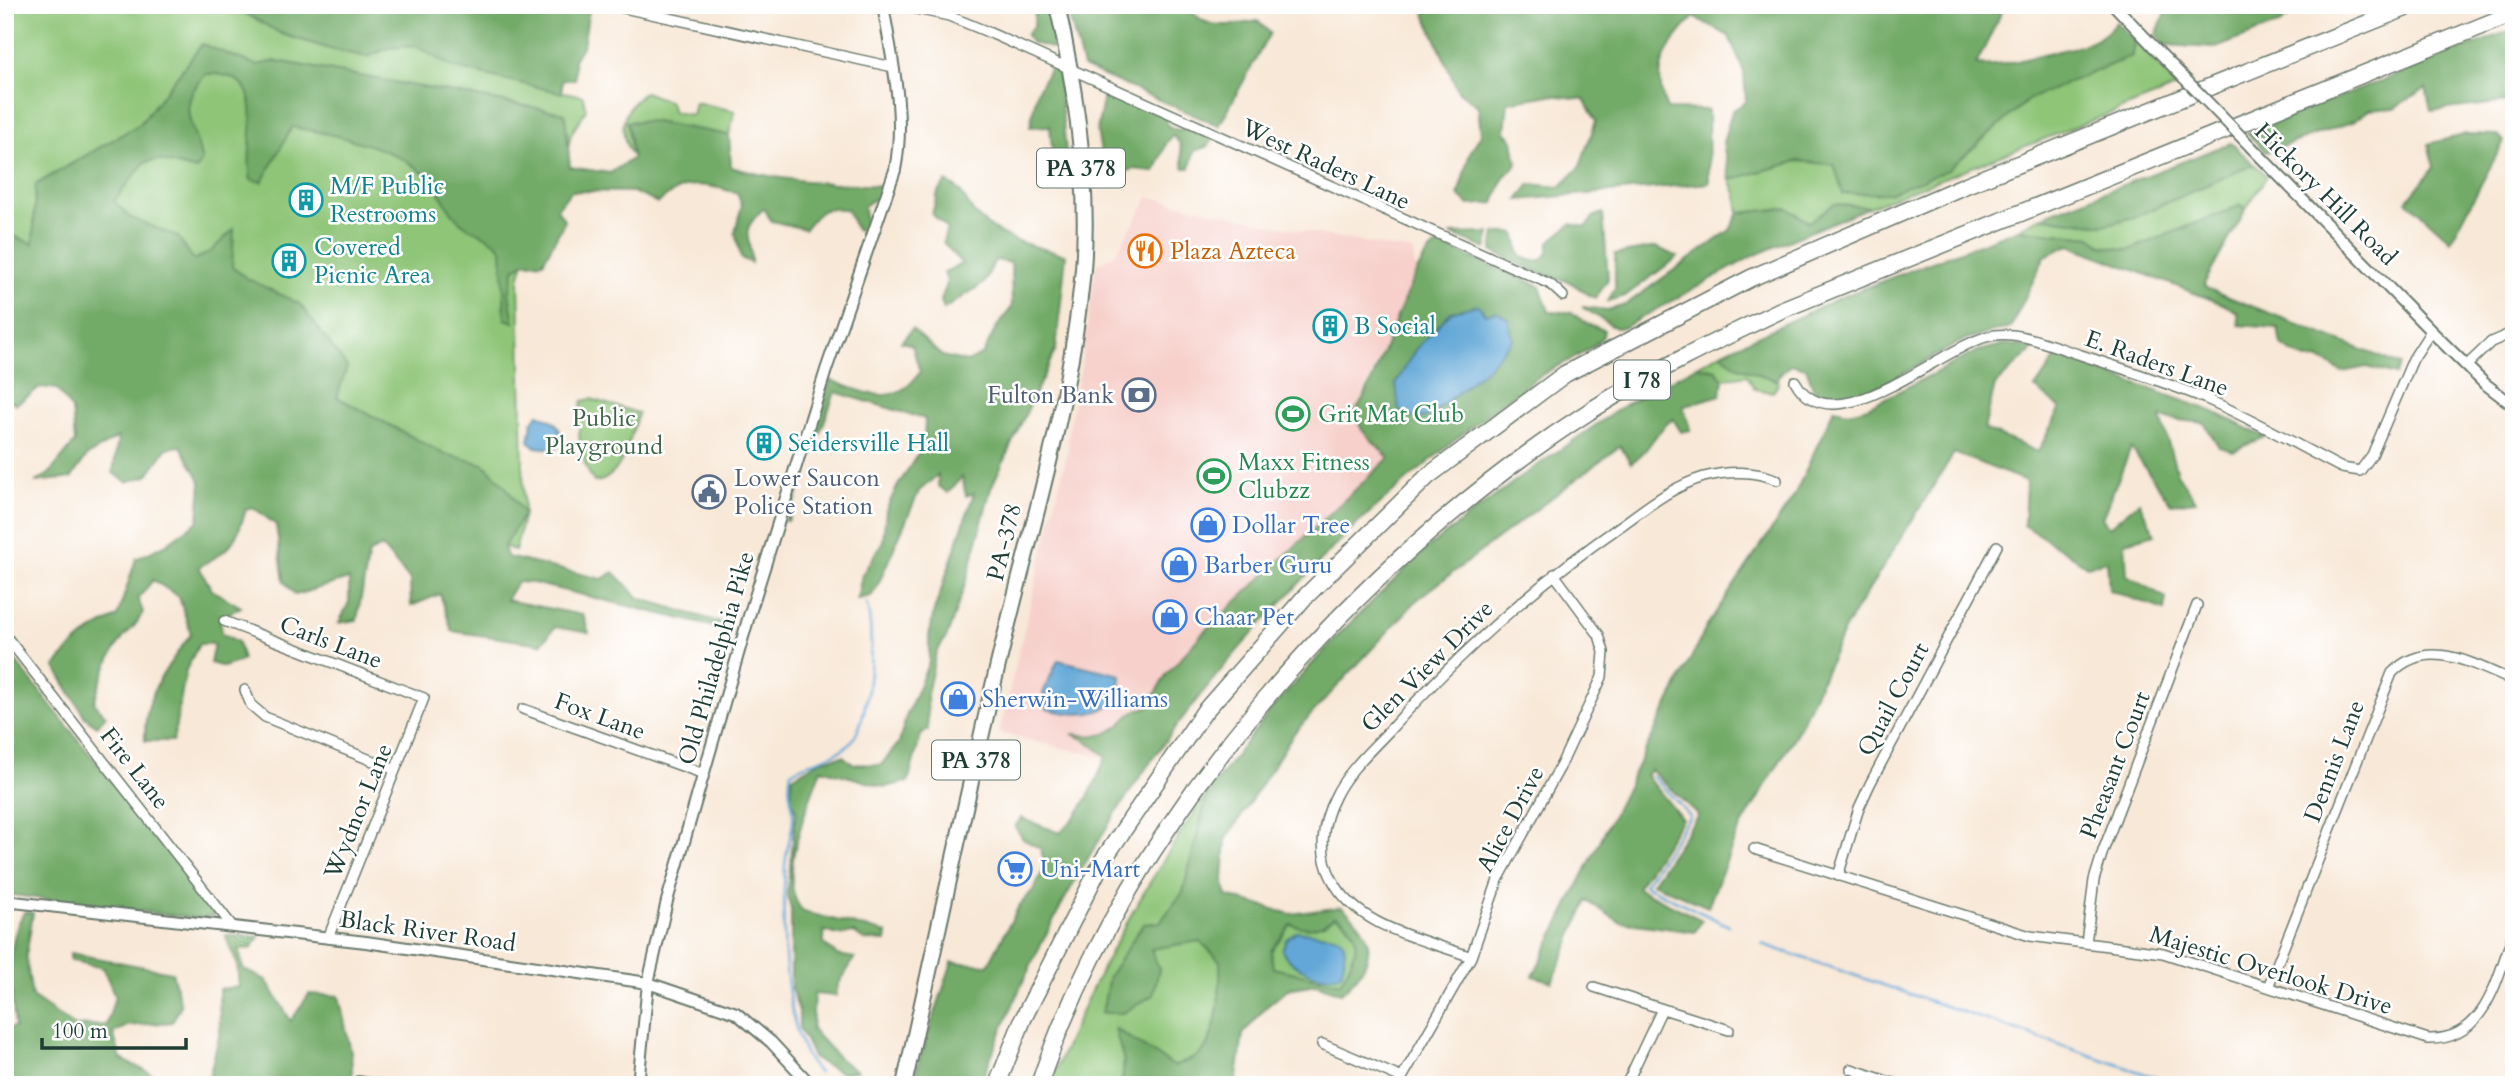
<svg xmlns="http://www.w3.org/2000/svg" width="2519" height="1090" font-family="Cardo,serif">
<rect width="100%" height="100%" fill="#fff"/>
<filter id="ink" filterUnits="userSpaceOnUse"><feTurbulence type="fractalNoise" baseFrequency=".0143" numOctaves="2"/><feDisplacementMap in="SourceGraphic" scale="14" xChannelSelector="R" yChannelSelector="G"/><feConvolveMatrix kernelMatrix="1 2 1 2 8 2 1 2 1" color-interpolation-filters="sRGB"/></filter>
<filter id="wash" filterUnits="userSpaceOnUse"><feTurbulence type="fractalNoise" baseFrequency=".00686" numOctaves="4" result="noise"/><feDisplacementMap in="SourceGraphic" scale="28" xChannelSelector="R" yChannelSelector="G"/><feGaussianBlur stdDeviation="1.57" result="paint"/><feColorMatrix in="noise" values="0 0 0 0 0 0 0 0 0 0 0 0 0 0 0 0 0 1.4 0 .05"/><feComposite in="paint" operator="in"/></filter>
<g filter="url(#wash)">
<rect width="100%" height="100%" fill="#f8e8d7"/>
<path fill="#f7d0cb" d="M1149,197L1307,232L1413,251L1416,275L1354,413L1362,430L1390,458L1202,634L1166,675L1148,707L1132,710L1112,731L1092,736H1075L1086,740L1105,758L999,733L1068,450V432L1081,367L1096,265L1116,253Z"/>
<path fill="#8ec577" stroke="#568156" stroke-width="2" d="M5,5H236L243,12L282,34L330,49L367,57L388,48L416,46L452,67L583,96L586,110L571,134L567,153L565,113L277,61L257,65L547,181L519,279L524,514L515,551L115,357L22,279L196,52L140,124L36,184L33,244L5,233Z
M2134,40L2178,87L1869,207L1834,204L1809,222L1787,208L1739,213L1736,193L1730,180L1798,161L1948,170L2029,99L2131,56Z
M645,92L670,102L673,112L692,115L695,102L735,111L729,135L650,121L628,122L633,158C618,133 620,110 645,92Z
M2254,164L2267,176L2246,209L2242,205L2129,250L2103,246L2090,237L2018,229L2040,217L2104,225L2137,216Z
M1721,353L1736,366L1778,381V384L1773,392L1755,389L1747,375L1723,379L1716,370L1697,366Z
M591,399L638,413C631,435 622,481 594,482C577,455 577,430 582,401Z
M1208,792L1183,893L1160,922L1103,1013L1150,949L1164,944L1200,941L1220,960C1221,985 1219,1039 1199,1055C1193,1060 1181,1063 1173,1066L1116,1029L1124,1061L1122,1085H1050C1090,981 1145,884 1208,792Z
M1335,916C1368,931 1355,958 1340,983L1272,968L1271,951L1291,924L1324,925Z"/>
<path fill="#72aa68" stroke="#48744e" stroke-width="2" fill-rule="evenodd" d="M236,5H590L583,45L574,60L575,79L562,80V93L452,67L416,46L388,48L367,57L330,49L282,34L243,12Z
M1035,5H1046L1056,49L1032,43L1026,35L1034,25Z
M1066,5H1189C1202,33 1232,25 1258,21L1270,33L1219,126L1083,67Z
M1421,5H2005L1976,65C2001,67 2013,62 2036,56C2065,48 2097,49 2116,22L2134,40L2132,56L2029,99L1948,170L1889,193L1843,194L1834,165L1798,161L1730,180L1723,143L1732,111L1746,102L1744,72L1729,36L1694,17C1667,45 1650,69 1667,109L1708,110L1709,183L1518,200L1530,184L1560,187L1579,168L1596,121L1584,99L1550,95L1508,102L1505,132L1513,140L1517,164L1504,177L1494,203L1469,205L1458,195L1470,153L1481,134L1478,106L1458,91Z
M2170,5H2303L2281,23L2216,48L2164,45L2156,34Z
M2514,29V101L2431,111L2426,88L2394,108L2369,110L2354,121L2266,152L2247,133Z
M202,44L256,65L277,61L565,113L570,167L610,173L633,158L627,122L649,121L729,135L731,167C781,182 830,183 882,186L878,197L864,206L866,233L856,230L847,210C824,205 818,211 805,229L771,221L764,208C735,236 753,235 751,263L741,258L735,232L742,205L737,193C704,183 686,179 658,203L633,192L571,191L557,209L565,221L543,262L524,263L515,268L509,294L514,322L505,319L502,249C487,232 472,234 458,220C447,209 438,186 423,173C392,146 332,134 292,127L262,182L251,180C242,140 276,71 206,74C174,106 194,124 202,161L196,170L159,160L145,162L114,201L129,217L178,237L194,260L210,252L234,229L232,267L248,279L300,304L347,367L337,397L444,454L484,464L507,488L524,514L504,546L507,557L602,579L614,572L639,598L726,624L731,631L533,583L517,582L506,600L583,615L589,633L555,627L541,644L452,631L440,594L411,606L410,580L382,547L369,553L357,620L339,623L349,602V579L295,595L284,581L276,525L253,507L246,509C235,545 232,548 199,567L212,590L241,607L220,618L222,633L238,642L243,660L224,667L210,663L214,644H199L186,670L173,741H145C143,694 165,670 191,634L179,597L153,580L138,599L143,612C136,628 129,629 120,642C110,655 98,686 94,703L106,716L97,726L85,717L55,667C72,643 90,630 117,617L136,559L165,545L198,521L201,482L181,446L167,448L147,476L127,482L113,473L118,437L87,456L71,478L35,482L49,474L75,442L72,410L57,389L41,387L16,404L5,398V291L12,286L15,265L5,259V233L33,244L36,185L140,124Z
M1052,65L1058,69L1067,162H1053L1050,126L1030,127L1037,91Z
M1111,92L1165,116L1168,126L1178,130L1188,127L1213,139L1209,146L1194,151L1190,168H1184L1180,144L1173,135L1167,142L1155,172L1136,169L1105,176L1097,130L1104,95Z
M2466,134L2497,135L2504,141L2451,241L2407,201L2434,167L2428,144Z
M2231,143L2254,164L2137,216L2104,225L2040,217Z
M946,182C965,189 965,205 979,218C1004,241 1033,246 1066,255L1056,349L991,488L967,579L947,636L936,653L927,694L928,730L921,735L908,782L885,787L821,769C809,803 773,883 804,912L887,933L886,941L864,940L854,933L838,935L824,931V944L837,955L855,958L838,985L836,996L814,994L812,1030C828,1045 838,1061 857,1071L842,1073L814,1059L799,1027V1011L791,988V909L787,895L796,812L791,799L792,777L821,760L843,756L853,764L881,765L899,743L906,717L929,662V636L934,611L974,493L966,496L962,477L948,493L938,486V475L919,491L876,589L871,596L857,599L862,575L883,541L886,510L897,487L924,444L925,419L835,392L788,521H785L830,380C865,392 894,410 920,372L912,345L901,342L912,329L942,356L967,362L983,354L996,328L1012,307L1011,263L995,260L984,283L944,309L941,301L947,282L944,272L962,264L943,242L947,228L932,214L938,192Z
M1834,204L1869,207L1753,256L1623,328H1616L1582,307L1608,310L1625,305L1730,230L1739,213L1787,208L1809,222Z
M2242,205L2246,209L2204,284L2206,288L2401,365L2396,375L2367,367L2342,372L2320,359L2305,360L2281,345L2278,328L2239,325L2238,312L2223,304L2069,245L2045,256L2011,327L1962,341L1882,385L1853,397L1834,400L1815,393L1806,368L1791,364L1779,375L1778,381L1736,366L1721,353L1841,297L2018,229L2091,237L2103,246L2129,250Z
M1603,213L1608,279L1596,298C1583,295 1577,283 1564,280C1538,274 1516,263 1492,251L1495,233H1515L1520,256L1532,261L1542,260L1548,253L1549,242L1571,224L1587,227L1593,217Z
M1490,233L1486,249L1450,234Z
M1439,244L1540,286L1549,312H1571L1588,324L1604,330L1603,336C1586,357 1558,363 1537,378C1483,415 1433,458 1384,500C1352,527 1323,558 1294,589C1156,731 1049,899 980,1085H911L952,962L988,965L1019,906L1034,889L1045,867L1041,849L1023,839L1015,827L1021,818L1060,833C1083,812 1095,785 1106,756L1086,740L1072,734C1085,735 1099,738 1111,731C1128,722 1125,711 1148,707L1166,675L1202,634L1389,458L1362,430L1354,413C1380,381 1410,256 1439,244ZM1477,305L1513,339L1488,367L1432,415L1399,409L1396,383L1415,350L1451,312Z
M1656,247L1678,257L1625,296L1608,301L1615,288V254Z
M2005,344L2034,348L1995,385L1984,429L2038,452L2060,408L2035,388L2057,356L2212,411L2265,437L2234,451L2219,447L2204,423L2161,418L2177,473L2196,501L2171,504L2131,448L2102,518L2109,527L2139,502L2155,534L2125,542L2127,575L2166,598L2164,610L2109,590L2107,561L2087,566L2024,525L2026,481L1954,453L1845,628L1800,727L1737,834L1708,907L1652,883L1698,815L1651,770L1646,775L1682,819L1637,888L1702,920L1695,932L1620,922L1587,901L1552,982L1533,976L1708,624L1793,498L1834,409L1849,412L1868,407L1978,351Z
M1697,366L1716,370L1723,379L1721,395L1683,406L1691,430L1681,432L1673,419C1652,434 1652,449 1631,463L1620,446L1418,599L1294,733L1226,840L1223,879L1227,896L1291,914L1341,907C1379,934 1376,963 1341,993L1316,984L1288,989L1265,1008L1243,1034L1236,1085H1122L1124,1061L1115,1029L1174,1066C1181,1063 1193,1060 1199,1055C1219,1039 1221,985 1220,961L1200,941L1151,949L1159,969L1153,995L1123,1013H1102L1109,976L1143,924L1160,922L1183,892L1208,792L1273,707L1342,631L1427,548L1515,481L1626,404ZM1335,916C1368,931 1355,958 1340,983L1273,968L1271,951L1291,924C1310,931 1319,928 1335,916Z
M5,648L214,910L215,915L200,919L5,894Z
M24,912L33,913L26,957L32,997L74,1026L107,1025L115,996L103,968L70,960V953L172,972L181,1005L172,1022L127,1026L113,1033L121,1059L174,1085H5V1029L15,1027C11,988 4,947 24,912Z
M225,935L260,937L250,949H239L243,969L266,980L291,1021L309,994L339,996L351,1052L353,1085H204L208,1082L220,1032L219,989L239,987L237,963Z"/>
<path fill="#62a7d7" stroke="#407286" stroke-width="2" d="M1478,305L1485,314L1497,311L1508,319L1513,339L1488,367L1431,415C1418,421 1411,418 1399,410L1396,384L1415,350L1451,312Z
M538,414C555,421 563,425 560,444L553,449L535,447L529,441L532,423Z
M1058,660L1121,675C1121,720 1078,717 1047,709L1043,693Z
M1297,931C1333,939 1354,925 1341,974C1322,982 1291,968 1282,951L1286,939Z"/>
<g fill="none" stroke-linecap="round" stroke-linejoin="round">
<path stroke="#62a7d7" stroke-width="2.5" d="M1653,776L1690,816L1644,885L1729,926
M1762,944L2178,1085
M819,1073C781,1036 782,917 785,866C786,850 792,834 793,819C794,801 786,792 791,772C809,760 835,758 849,744C871,724 876,630 866,603"/>
</g>
</g>
<g filter="url(#ink)">
<g fill="none" stroke-linecap="round" stroke-linejoin="round">
<defs>
<path id="minor" d="M610,5L893,67
M898,5L949,16L988,32L1550,284L1563,296
M2466,366L2491,342L2514,332
M1795,381C1833,451 1947,340 1995,335C2023,332 2052,346 2078,354C2120,368 2163,381 2204,398C2251,418 2297,445 2342,468L2360,471L2372,455L2413,359L2431,331
M224,621L424,698L328,938
M5,635L233,927
M245,690L251,705L265,717L395,770
M523,709L704,774
M1754,849L2030,936L2163,953L2428,1039C2487,1041 2497,976 2514,932
M1838,876L1859,808L1870,784L1997,546
M2086,943L2094,880L2103,851L2197,605
M1471,957C1424,939 1357,928 1332,879C1318,853 1322,822 1335,797C1346,773 1370,751 1388,732C1459,653 1535,585 1622,525C1647,507 1673,486 1704,477C1726,471 1755,470 1777,480
M1594,987L1729,1030
M2268,987L2392,673C2428,636 2474,665 2514,681
M1322,1044L1402,1078
M1851,1069L1899,1085
M358,1081L383,1085
M1398,1085L1471,957L1498,880L1561,765L1602,677L1604,652L1599,635L1554,574
M1626,1085L1662,1009"/>
<path id="tertiary" d="M2114,5L2154,47
M2251,147L2431,331L2484,383L2514,406
M5,901L366,942L648,983L736,1013L771,1042L811,1085
M638,1085L648,983L667,901L749,616L826,370L895,170C906,114 892,61 883,5"/>
<path id="primary" d="M904,1085C935,946 964,807 997,669C1028,537 1071,404 1083,269C1090,182 1076,90 1057,5"/>
<path id="motorway" d="M997,1085L1023,1019L1103,860L1204,712L1303,599L1428,476L1565,374L1751,278L1966,185L2413,5
M1039,1085C1128,820 1357,560 1590,411C1651,372 1716,341 1781,310L2514,13"/>
</defs>
<use href="#minor" stroke="#6b796d" stroke-width="12"/>
<use href="#tertiary" stroke="#6b796d" stroke-width="14"/>
<use href="#primary" stroke="#6b796d" stroke-width="18"/>
<use href="#motorway" stroke="#6b796d" stroke-width="19"/>
<use href="#minor" stroke="#fff" stroke-width="9"/>
<use href="#tertiary" stroke="#fff" stroke-width="10"/>
<use href="#primary" stroke="#fff" stroke-width="14"/>
<use href="#motorway" stroke="#fff" stroke-width="16"/>
<defs>
<path id="tertiary-bridge" d="M2154,47L2251,147"/>
</defs>
<use href="#tertiary-bridge" stroke="#6b796d" stroke-width="14" stroke-linecap="butt"/>
<use href="#tertiary-bridge" stroke="#fff" stroke-width="10"/>
</g>
</g>
<defs>
<symbol id="building-ring" viewBox="-11 -11 22 22"><circle r="9.5" fill="#fff" stroke="#0f9aa8" stroke-width="1.5"/><path d="M-4-6H4V6H1V3H-1V6H-4ZM-2.5-4.3h1.7v1.8h-1.7ZM.8-4.3h1.7v1.8H.8ZM-2.5-1h1.7V.8h-1.7ZM.8-1h1.7V.8H.8Z" fill="#0f9aa8"/></symbol>
<symbol id="restaurant-ring" viewBox="-11 -11 22 22"><circle r="9.5" fill="#fff" stroke="#e8710a" stroke-width="1.5"/><path d="M-5-6h1v4h1v-4h1v4h1v-4h1v5L-1.5 .5V6h-2V.5L-5-1ZM5-6V6H3V1.5H1.5Q1.5-4 5-6Z" fill="#e8710a"/></symbol>
<symbol id="bank-ring" viewBox="-11 -11 22 22"><circle r="9.5" fill="#fff" stroke="#5c6f8a" stroke-width="1.5"/><path d="M-6-4H6V4H-6ZM0-2.3a2.3 2.3 0 1 0 0 4.6a2.3 2.3 0 1 0 0-4.6Z" fill="#5c6f8a"/></symbol>
<symbol id="stadium-ring" viewBox="-11 -11 22 22"><circle r="9.5" fill="#fff" stroke="#2e9e5b" stroke-width="1.5"/><path d="M0-5a6.5 5 0 1 0 0 10a6.5 5 0 1 0 0-10ZM-3.5-1.8h7v3.6h-7Z" fill="#2e9e5b"/></symbol>
<symbol id="civic-ring" viewBox="-11 -11 22 22"><circle r="9.5" fill="#fff" stroke="#5c6f8a" stroke-width="1.5"/><path d="M-.6-6.5H3V-4.5H.6V-3L4-1V1h2V6H-6V1h2V-1L-.6-3ZM-1.2 2.5V6h2.4V2.5Z" fill="#5c6f8a"/></symbol>
<symbol id="shop-ring" viewBox="-11 -11 22 22"><circle r="9.5" fill="#fff" stroke="#3f7fe0" stroke-width="1.5"/><path d="M-5-2.5h2.3a2.7 3.5 0 0 1 5.4 0H5L5.5 6h-11ZM-1.5-2.5h3a1.5 2.3 0 0 0-3 0Z" fill="#3f7fe0"/></symbol>
<symbol id="supermarket-ring" viewBox="-11 -11 22 22"><circle r="9.5" fill="#fff" stroke="#3f7fe0" stroke-width="1.5"/><path d="M-6-5.5h2.5l.6 2H6L4.5 2H-2.5L-4.4-4H-6ZM-1.5 3.2a1.3 1.3 0 1 0 .1 0ZM3 3.2a1.3 1.3 0 1 0 .1 0Z" fill="#3f7fe0"/></symbol>
</defs>
<g fill-rule="evenodd">
<use href="#building-ring" x="287" y="181" width="38" height="38"/>
<use href="#restaurant-ring" x="1126" y="232" width="38" height="38"/>
<use href="#building-ring" x="270" y="242" width="38" height="38"/>
<use href="#building-ring" x="1311" y="307" width="38" height="38"/>
<use href="#bank-ring" x="1120" y="376" width="38" height="38"/>
<use href="#stadium-ring" x="1274" y="395" width="38" height="38"/>
<use href="#building-ring" x="745" y="424" width="38" height="38"/>
<use href="#stadium-ring" x="1195" y="457" width="38" height="38"/>
<use href="#civic-ring" x="690" y="473" width="38" height="38"/>
<use href="#shop-ring" x="1189" y="506" width="38" height="38"/>
<use href="#shop-ring" x="1160" y="546" width="38" height="38"/>
<use href="#shop-ring" x="1151" y="598" width="38" height="38"/>
<use href="#shop-ring" x="939" y="680" width="38" height="38"/>
<use href="#supermarket-ring" x="996" y="850" width="38" height="38"/>
</g>
<g text-anchor="middle" stroke-width="5" stroke-linejoin="round" paint-order="stroke">
<g fill="#fff" stroke="#627771" stroke-width="2">
<rect x="1037" y="148.5" width="88" height="39" rx="5"/>
<rect x="1614" y="360.5" width="56" height="39" rx="5"/>
<rect x="932" y="740.5" width="88" height="39" rx="5"/>
</g>
<g font-size="23" font-weight="bold" fill="#1f3d34">
<text x="1081" y="176">PA 378</text>
<text x="1642" y="388">I 78</text>
<text x="976" y="768">PA 378</text>
</g>
<g font-size="24" fill="#1f3d34" stroke="#fff">
<text transform="translate(1326 164) rotate(25)" y="8">West Raders Lane</text>
<text transform="translate(2326 194) rotate(45)" y="8">Hickory Hill Road</text>
<text transform="translate(2157 363) rotate(20)" y="8">E. Raders Lane</text>
<text transform="translate(1004 542) rotate(-76)" y="8">PA-378</text>
<text transform="translate(331 642) rotate(21)" y="8">Carls Lane</text>
<text transform="translate(716 658) rotate(-74)" y="8">Old Philadelphia Pike</text>
<text transform="translate(1427 666) rotate(-45)" y="8">Glen View Drive</text>
<text transform="translate(1893 699) rotate(-62)" y="8">Quail Court</text>
<text transform="translate(600 716) rotate(20)" y="8">Fox Lane</text>
<text transform="translate(2334 761) rotate(-69)" y="8">Dennis Lane</text>
<text transform="translate(2115 765) rotate(-69)" y="8">Pheasant Court</text>
<text transform="translate(135 768) rotate(52)" y="8">Fire Lane</text>
<text transform="translate(358 811) rotate(-68)" y="8">Wydnor Lane</text>
<text transform="translate(1510 819) rotate(-62)" y="8">Alice Drive</text>
<text transform="translate(428 931) rotate(8)" y="8">Black River Road</text>
<text transform="translate(2271 970) rotate(17)" y="8">Majestic Overlook Drive</text>
</g>
<g font-size="24" fill="#0d838f" stroke="#fff" text-anchor="start">
<text x="330" y="194">M/F Public<tspan x="330" dy="28">Restrooms</tspan></text>
<text x="314" y="255">Covered<tspan x="314" dy="28">Picnic Area</tspan></text>
<text x="1354" y="334">B Social</text>
<text x="788" y="451">Seidersville Hall</text>
</g>
<g font-size="24" fill="#c56008" stroke="#fff" text-anchor="start">
<text x="1170" y="259">Plaza Azteca</text>
</g>
<g font-size="24" fill="#4e5e75" stroke="#fff" text-anchor="end">
<text x="1114" y="403">Fulton Bank</text>
<text x="734" y="486" text-anchor="start">Lower Saucon<tspan x="734" dy="28">Police Station</tspan></text>
</g>
<g font-size="24" fill="#27864d" stroke="#fff" text-anchor="start">
<text x="1318" y="422">Grit Mat Club</text>
<text x="1238" y="470">Maxx Fitness<tspan x="1238" dy="28">Clubzz</tspan></text>
</g>
<g font-size="24" fill="#406648" stroke="#fff">
<text x="604" y="426">Public<tspan x="604" dy="28">Playground</tspan></text>
</g>
<g font-size="24" fill="#366cbe" stroke="#fff" text-anchor="start">
<text x="1232" y="533">Dollar Tree</text>
<text x="1204" y="573">Barber Guru</text>
<text x="1194" y="625">Chaar Pet</text>
<text x="982" y="707">Sherwin-Williams</text>
<text x="1040" y="877">Uni-Mart</text>
</g>
</g>
<rect width="2519" height="1090" fill="none" stroke="#fff" stroke-width="28"/>
<path d="M42 1038v10h144v-10" fill="none" stroke="#1f3d34" stroke-width="3.5"/>
<text x="52" y="1038" font-size="21" fill="#1f3d34" stroke="#ffffff" stroke-width="5" paint-order="stroke">100 m</text>
</svg>
